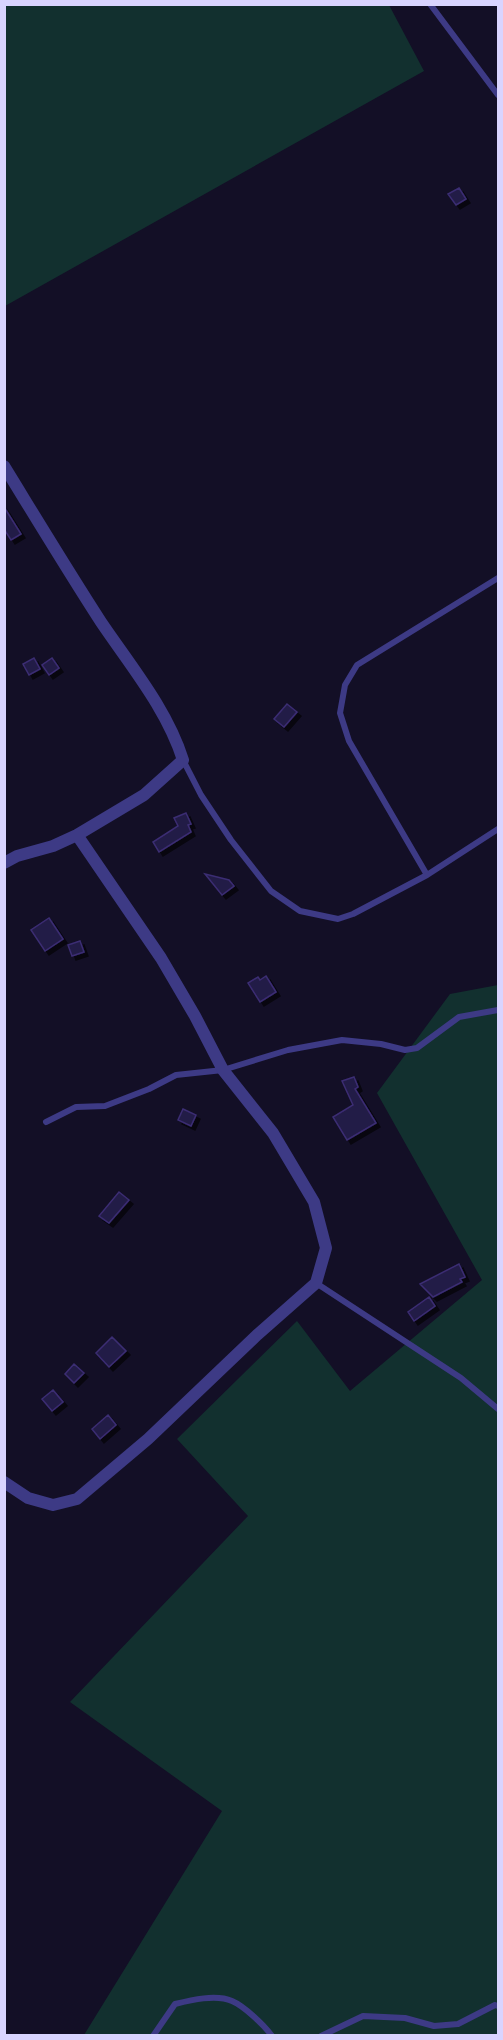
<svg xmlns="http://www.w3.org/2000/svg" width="503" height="2040" font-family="Cabin,sans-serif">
<defs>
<filter id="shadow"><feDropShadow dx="4" dy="4" stdDeviation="0" flood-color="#0009"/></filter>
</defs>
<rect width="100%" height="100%" fill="#130f26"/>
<path fill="#12302f" d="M5,4L389,5L424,71L5,306Z
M498,985V2035H84L222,1811L70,1702L248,1516L177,1439L297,1321L350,1391L482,1280L377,1093L450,994Z"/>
<path fill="#241b47" stroke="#3b2d73" stroke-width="1.5" filter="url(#shadow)" d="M459,188L466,199L456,205L448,194Z
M4,507L21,534L11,540L4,529Z
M34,658L40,669L29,675L23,664Z
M52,658L59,668L49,675L42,665Z
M287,704L297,712L284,727L274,719Z
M186,813L191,824L188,825L191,832L159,852L153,842L178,826L174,818Z
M205,874L229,880L234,886L222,895Z
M49,918L63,939L45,951L31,930Z
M80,941L84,952L72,956L68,945Z
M266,976L276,992L260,1002L248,983L258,977L260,980Z
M354,1077L358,1087L355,1089L376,1123L347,1140L333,1117L353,1105L342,1081Z
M183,1109L196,1115L191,1126L178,1120Z
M119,1192L129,1200L109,1223L99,1216Z
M459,1264L465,1277L460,1279L462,1282L433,1297L420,1284Z
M429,1297L435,1306L414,1321L408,1312Z
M112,1337L126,1351L109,1367L96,1353Z
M74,1364L84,1373L74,1383L65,1374Z
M53,1390L63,1402L52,1411L42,1399Z
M108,1415L116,1425L100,1439L92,1429Z"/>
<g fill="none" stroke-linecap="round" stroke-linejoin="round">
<path stroke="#3d3a85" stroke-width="6" d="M430,4L498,95
M183,760L201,795L231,840L271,891L300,911L338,919L353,914L427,875L498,829
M427,875L349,741L340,713L345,685L357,665L498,578
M46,1122L76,1107L105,1106L149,1089L176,1075L223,1070L288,1050L342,1040L381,1044L405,1050L417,1048L459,1017L498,1010
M316,1283L461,1378L498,1409
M153,2036L175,2004C191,2000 216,1994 232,2001C244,2006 264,2025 272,2036
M321,2036L363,2016L405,2018L434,2026L458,2024L495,2005L498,2006"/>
<path stroke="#3d3a85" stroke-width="12" d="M4,466C36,518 68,571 101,622C130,665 167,709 183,760L144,795L77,835L53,846L17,856L4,863
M4,1482L28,1498L53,1505L77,1499L148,1439L257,1335L316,1283L326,1248L314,1202L273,1133L223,1070L195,1016L161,958L77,835"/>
</g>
<rect width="503" height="2040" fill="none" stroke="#d9d4ff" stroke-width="12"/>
</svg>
